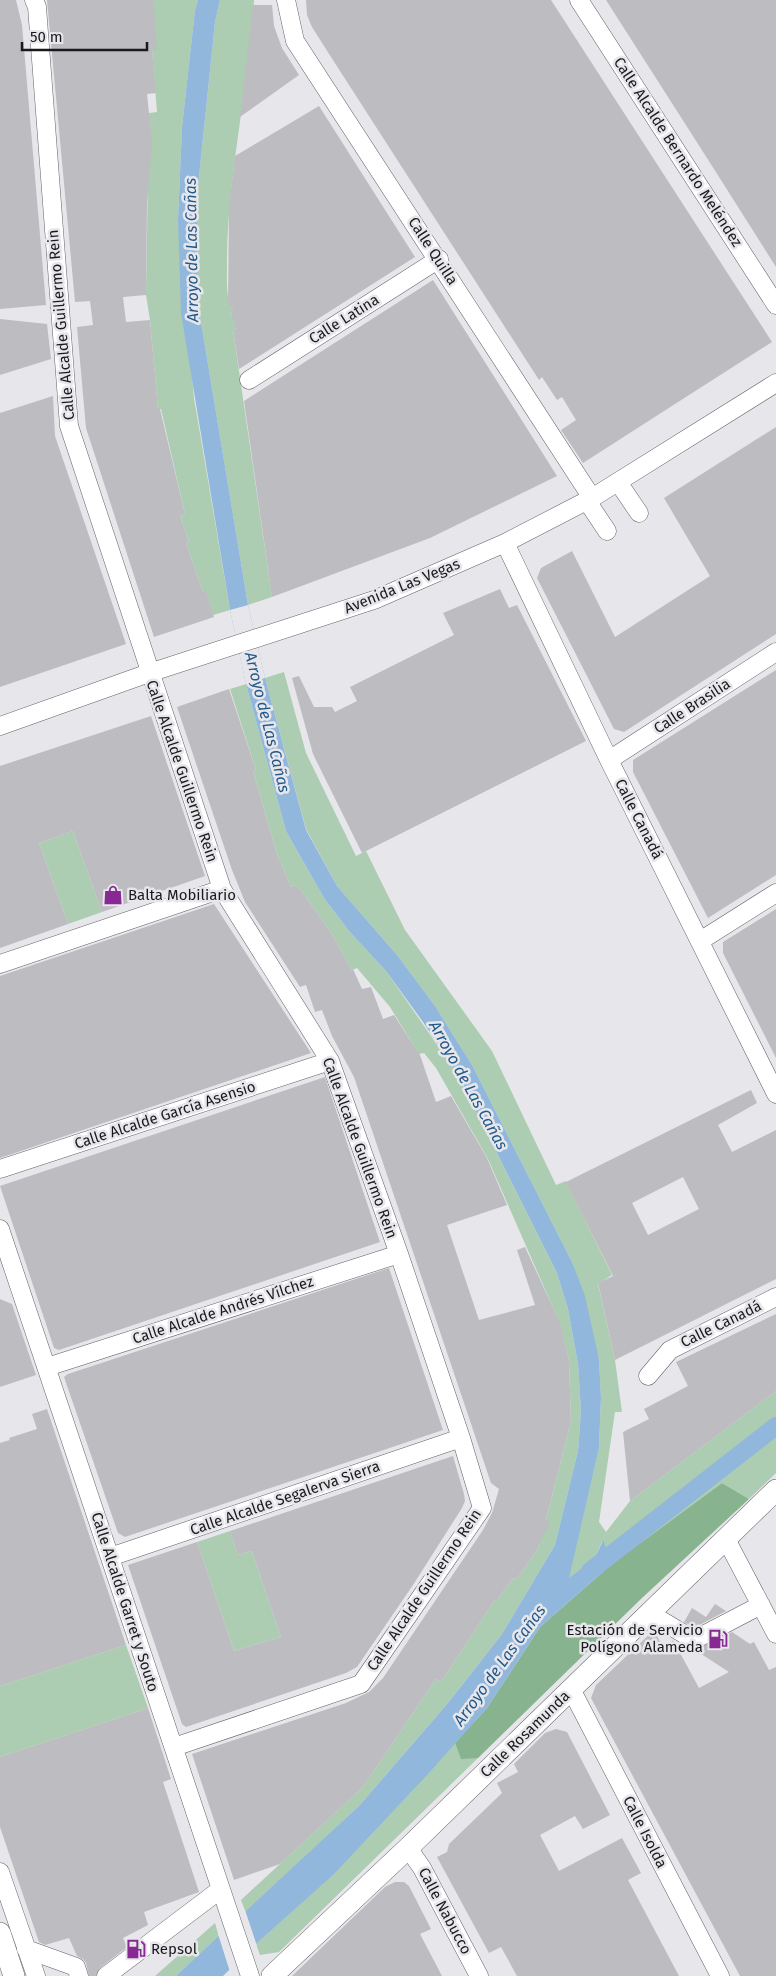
<svg xmlns="http://www.w3.org/2000/svg" width="776" height="1976" font-family="'Fira Sans',sans-serif">
<rect width="100%" height="100%" fill="#e7e6eb"/>
<path fill="#accdb2" d="M153,0H198L195,10L182,127L178,220L194,398L230,610L213,615L206,592H203L186,543L189,542L180,516L185,514L161,409H158L150,320L146,295L149,113L157,112L152,50Z
M220,0H254C249,90 226,179 227,270C227,283 226,300 233,310L230,312L237,327L233,330L272,597L248,605L198,304L197,196L215,22Z
M284,672L306,753L356,856L366,851L405,930L492,1051L556,1185L566,1181L612,1275L598,1284L615,1360L622,1412H615L599,1522L606,1532L630,1501L776,1391V1473L749,1499L722,1483L612,1564L602,1541L595,1558L568,1579L599,1448L601,1397L599,1359L572,1262L472,1065L435,1006L397,955L337,886L306,829L265,678Z
M246,684L286,831L324,898L349,931L386,971L458,1075L557,1273L568,1309L578,1364L581,1411L578,1451L555,1545L502,1634L448,1703L359,1806L246,1913L241,1900L363,1787L436,1679L441,1682L494,1601L496,1602L513,1578L516,1580L539,1547L538,1546L546,1520L571,1421L569,1361L561,1326L488,1159L436,1068L424,1053L419,1054L390,1007L357,968L352,970L330,931L297,885L291,887L277,854L253,771L256,770L230,689Z
M73,831L102,912L68,924L39,843Z
M230,1531L238,1555L252,1551L281,1637L234,1651L197,1542Z
M126,1645L148,1708L0,1757V1686Z
M455,1743L461,1758H478L279,1952L260,1955L256,1944L334,1873Z
M215,1923L219,1937L176,1976H155Z"/>
<path fill="#88b38f" d="M722,1483L749,1499L642,1598L478,1758L461,1759L455,1743L487,1708L540,1627L612,1564Z"/>
<path fill="#91b7dd" d="M198,0H220L215,22L197,196L198,304L248,605L265,678L306,830L337,886L397,955L435,1006L472,1065L572,1262L585,1296L599,1359L601,1397L599,1448L569,1578L595,1558L603,1540L612,1564L540,1627L487,1708L427,1775L334,1874L256,1944L223,1976H176L359,1806L448,1703L502,1634L555,1545L578,1451L581,1411L578,1364L568,1309L557,1273L458,1075L423,1022L386,971L349,931L324,898L286,831L246,684L230,610L181,313L178,220L182,127L195,10Z"/>
<path fill="#e7e6eb" d="M248,605L265,678L246,684L230,610Z
M245,1910L257,1946L230,1972L218,1934Z"/>
<g fill="none" stroke-linecap="round" stroke-linejoin="round">
<path stroke="#91b7dd" stroke-width="18" d="M590,1571L776,1426"/>
</g>
<path fill="#bdbcc1" fill-rule="evenodd" d="M0,0H16L22,25L46,305L0,309Z
M47,0H153L157,50H152L156,93L147,94L152,143L147,204L146,295L123,297L126,322L150,320L158,409H160L185,514L180,516L189,542L186,543L203,592L206,591L214,617L154,637L86,428L77,327L93,325L90,301L75,302Z
M306,0H551L772,342L583,463L561,430L576,420L562,397L557,400L542,377L539,380L331,57L312,27L307,15Z
M606,0H776V267L714,169Z
M253,5H272L274,26L282,48L299,75L240,117Z
M319,106L415,257L239,369L233,330L236,328L230,311L233,310L228,303L229,207L235,156Z
M433,280L557,476L430,538L272,597L244,401Z
M0,319L47,324L51,359L0,375Z
M53,396L55,436L126,644L0,687V413Z
M776,427V634L624,732L614,729L537,578L541,568L572,551L615,637L710,576L664,498Z
M500,589L509,608L517,605L586,741L362,853L313,754L292,678L299,676L314,707H332L335,712L357,701L350,687L454,635L443,613Z
M776,670V875L708,918L633,772V760Z
M229,689L256,770L253,771L277,854L291,887L297,885L330,931L352,970L353,969L362,989L371,987L383,1019L394,1015L420,1055L436,1102L451,1096L487,1158L507,1205L447,1225L479,1320L535,1305L517,1250L525,1247L561,1325L569,1361L571,1421L546,1520L550,1523L538,1546L539,1547L516,1580L513,1578L496,1602L494,1601L441,1682L436,1679L363,1787L280,1864L234,1880L192,1754L346,1703L369,1692L383,1678L483,1530L492,1513L499,1489L491,1483L354,1077L332,1036L322,1010L315,1012L306,985L300,987L245,902L232,870L177,707Z
M151,716L205,876L102,912L73,831L39,843L68,924L0,948V766Z
M214,904L311,1053L0,1158V976Z
M776,909V1058L723,953V942Z
M325,1077L380,1242L59,1350L54,1348L0,1186Z
M751,1090L757,1103L718,1125L732,1152L776,1130V1279L615,1360L598,1283L613,1276L566,1182ZM683,1177L699,1209L648,1235L632,1203Z
M389,1268L443,1430L125,1537L118,1533L64,1377L68,1374Z
M0,1299L12,1304L36,1375L0,1387Z
M776,1314V1391L630,1501L623,1432L649,1419L644,1409L688,1386L676,1362Z
M47,1409L126,1645L0,1686V1443L10,1440L9,1438L37,1429L32,1414Z
M453,1456L464,1494L465,1501L462,1508L413,1585L357,1667L346,1673L186,1727L182,1724L128,1565L197,1542L234,1651L281,1637L252,1551L238,1555L230,1531Z
M715,1604L726,1611L694,1628L684,1622L692,1608L706,1617Z
M654,1630L665,1651L673,1640L699,1688L729,1672L695,1650L732,1632L750,1644L754,1642L769,1670L776,1667V1976H740L591,1698L596,1685Z
M148,1708L171,1779L163,1782L199,1892L144,1912L148,1925L123,1938L127,1947L100,1968L96,1976H89L86,1963L83,1959L77,1956L69,1938L45,1945L39,1942L0,1827V1757Z
M556,1729L567,1732L610,1815L583,1829L575,1816L540,1835L559,1871L622,1838L641,1873L628,1880L679,1976H517L501,1947L489,1953L437,1857L447,1852L449,1844L502,1793L497,1783L518,1772L514,1764L545,1733Z
M395,1882H404L409,1886L431,1929L420,1934L442,1976H292L385,1887Z"/>
<g fill="none" stroke-linecap="round" stroke-linejoin="round">
<defs>
<path id="minor" d="M34,0L37,7L69,426L222,889L330,1061L399,1254L461,1438L482,1508L361,1684L174,1747
M286,0L295,41L592,498
M579,0L776,305
M249,380L439,259
M618,482L639,513
M587,501L607,531
M505,543L609,760L776,1094
M0,726L149,673L374,600L505,543L592,498L776,383
M609,760L776,652
M700,941L776,893
M0,964L222,889
M0,1169L330,1061
M0,1229L250,1976
M47,1367L399,1254
M648,1376L670,1350L776,1297
M726,1539L776,1634
M110,1557L461,1438
M649,1613L694,1640L761,1605
M571,1689L720,1976
M408,1848L422,1868L479,1976
M0,1872L36,1976
M26,1949L76,1967L79,1976
M106,1976L221,1889"/>
<path id="major" d="M0,1933L14,1976
M272,1976L408,1848L776,1490"/>
</defs>
<use href="#minor" stroke="#636266" stroke-width="19"/>
<use href="#major" stroke="#636266" stroke-width="22"/>
<use href="#minor" stroke="#fff" stroke-width="18"/>
<use href="#major" stroke="#fff" stroke-width="21"/>
</g>
<defs>
<symbol id="shop-bare" viewBox="-9 -9 18 18"><path d="M-5-2.5h2.3a2.7 3.5 0 0 1 5.4 0H5L5.5 6h-11ZM-1.5-2.5h3a1.5 2.3 0 0 0-3 0Z" fill="#882892" stroke="#e7e6eb" stroke-width="2.5" paint-order="stroke"/></symbol>
<symbol id="fuel-bare" viewBox="-9 -9 18 18"><path d="M-5.5-6h7V0h2V4h1.3V-2.5L3-4.5l.8-.8L6-3V5H2.5V1h-1V6h-7ZM-4.2-4.7v3.2H.2V-4.7Z" fill="#882892" stroke="#e7e6eb" stroke-width="2.5" paint-order="stroke"/></symbol>
</defs>
<g fill-rule="evenodd">
<use href="#shop-bare" x="99" y="881" width="28" height="28"/>
<use href="#fuel-bare" x="704" y="1625" width="28" height="28"/>
<use href="#fuel-bare" x="122" y="1935" width="28" height="28"/>
</g>
<g text-anchor="middle" stroke-width="5" stroke-linejoin="round" paint-order="stroke">
<g font-size="15" fill="#1a1a1c" stroke="#e7e6eb">
<text transform="translate(678 152) rotate(57)" y="5">Calle Alcalde Bernardo Meléndez</text>
<text transform="translate(433 251) rotate(57)" y="5">Calle Quilla</text>
<text transform="translate(344 319) rotate(-32)" y="5">Calle Latina</text>
<text transform="translate(61 325) rotate(-95)" y="5">Calle Alcalde Guillermo Rein</text>
<text transform="translate(402 586) rotate(-22)" y="5">Avenida Las Vegas</text>
<text transform="translate(692 706) rotate(-33)" y="5">Calle Brasilia</text>
<text transform="translate(182 771) rotate(71)" y="5">Calle Alcalde Guillermo Rein</text>
<text transform="translate(639 819) rotate(63)" y="5">Calle Canadá</text>
<text transform="translate(165 1115) rotate(-18)" y="5">Calle Alcalde García Asensio</text>
<text transform="translate(360 1148) rotate(70)" y="5">Calle Alcalde Guillermo Rein</text>
<text transform="translate(223 1310) rotate(-18)" y="5">Calle Alcalde Andrés Vílchez</text>
<text transform="translate(721 1324) rotate(-26)" y="5">Calle Canadá</text>
<text transform="translate(285 1498) rotate(-19)" y="5">Calle Alcalde Segalerva Sierra</text>
<text transform="translate(424 1590) rotate(-56)" y="5">Calle Alcalde Guillermo Rein</text>
<text transform="translate(125 1602) rotate(72)" y="5">Calle Alcalde Garret y Souto</text>
<text transform="translate(525 1734) rotate(-44)" y="5">Calle Rosamunda</text>
<text transform="translate(645 1832) rotate(63)" y="5">Calle Isolda</text>
<text transform="translate(445 1911) rotate(62)" y="5">Calle Nabucco</text>
</g>
<g font-size="15" fill="#1a1a1c" stroke="#e7e6eb" text-anchor="start">
<text x="128" y="900">Balta Mobiliario</text>
<text x="703" y="1635" text-anchor="end">Estación de Servicio<tspan x="703" dy="17">Polígono Alameda</tspan></text>
<text x="151" y="1954">Repsol</text>
</g>
<g font-size="16" font-style="italic" fill="#21598a" stroke="#e7e6eb">
<text transform="translate(191 250) rotate(-91)" y="6">Arroyo de Las Cañas</text>
<text transform="translate(268 722) rotate(76)" y="6">Arroyo de Las Cañas</text>
<text transform="translate(469 1085) rotate(61)" y="6">Arroyo de Las Cañas</text>
<text transform="translate(499 1665) rotate(-54)" y="6">Arroyo de Las Cañas</text>
</g>
</g>
<path d="M22 42v8h125v-8" fill="none" stroke="#1a1a1c" stroke-width="2.5"/>
<text x="30" y="42" font-size="15" fill="#1a1a1c" stroke="#e7e6eb" stroke-width="4" paint-order="stroke">50 m</text>
</svg>
